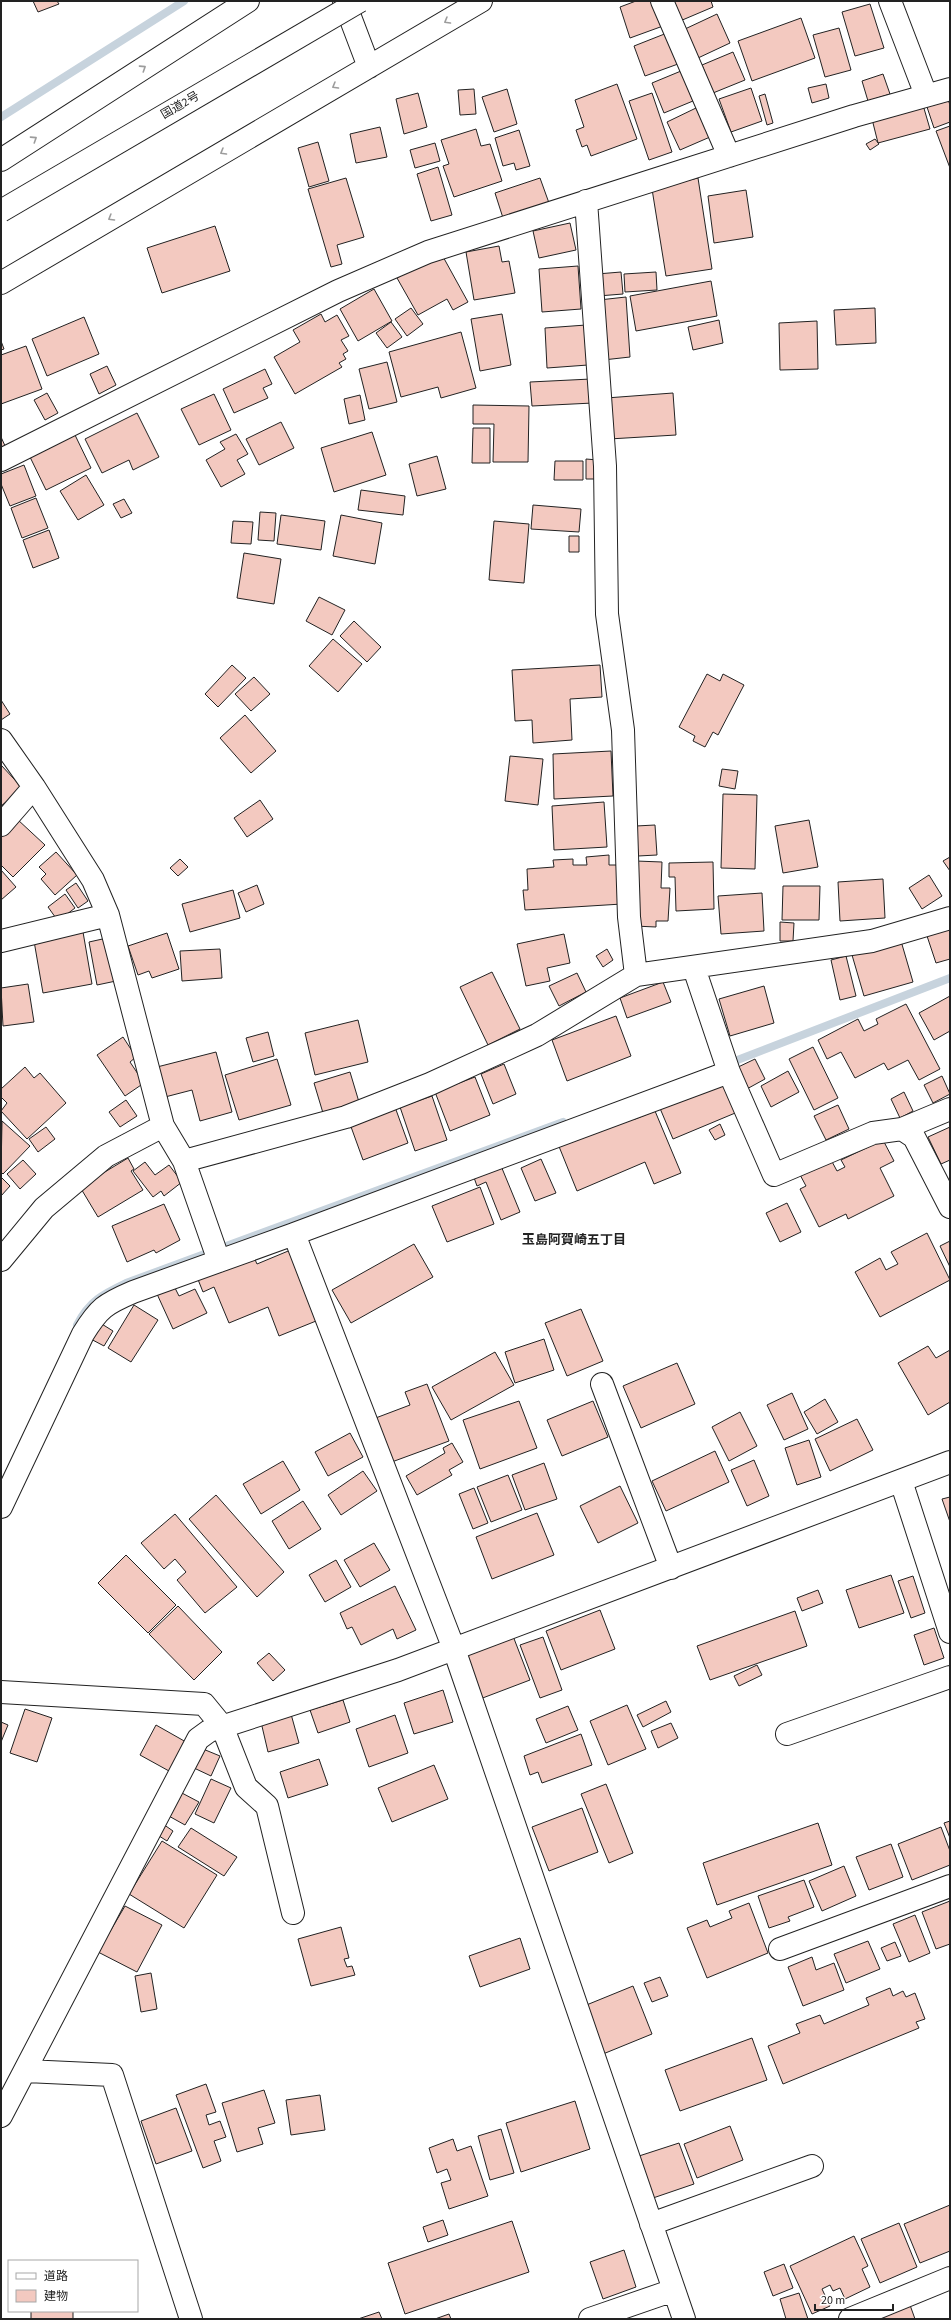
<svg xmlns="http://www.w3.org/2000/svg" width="951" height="2320" font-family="'Source Sans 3','Noto Sans JP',sans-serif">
<rect width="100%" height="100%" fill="#fff"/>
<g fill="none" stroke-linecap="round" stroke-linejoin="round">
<path stroke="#c7d3dd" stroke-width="8" d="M1,117L184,1
M727,1064L950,978
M77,1325C89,1301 103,1294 126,1283L563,1122"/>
</g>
<path fill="#f3c9c0" stroke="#222" d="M33,1H57L59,4L38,12Z
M636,1H655L663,26L630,38L620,7Z
M672,1H711L713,7L680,21Z
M870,4L884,48L855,56L842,12Z
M717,14L730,43L698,58L685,29Z
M801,18L815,58L752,81L738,41Z
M839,28L851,70L825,77L813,35Z
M667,33L678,64L645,76L634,46Z
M733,52L745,80L713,93L702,65Z
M681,71L693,101L664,113L652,83Z
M883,74L890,94L868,101L862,81Z
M617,84L637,139L591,156L587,145L582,147L576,130L584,127L575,100Z
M826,84L829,98L812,103L808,88Z
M751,88L762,121L731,132L719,99Z
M474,89L476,114L460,115L458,90Z
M507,89L517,124L494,132L482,97Z
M418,93L427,127L404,134L396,99Z
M652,93L672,152L649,160L629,101Z
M765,94L773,123L767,125L759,96Z
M947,97L950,105V122L934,128L926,104Z
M923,105L930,129L878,143L872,119Z
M696,108L710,137L680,150L667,122Z
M950,126V168L936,131Z
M380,127L387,157L356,163L350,134Z
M476,129L481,146L490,144L502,181L454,197L443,166L449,164L441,140Z
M519,130L530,166L516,170L514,163L503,166L495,138Z
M875,139L879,144L870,150L866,144Z
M318,142L329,181L309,187L298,148Z
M435,143L440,161L415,168L410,150Z
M438,167L452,215L431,221L417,174Z
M346,178L364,237L337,245L342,264L331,267L308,189Z
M540,178L549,203L503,218L495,193Z
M698,178L712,269L666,276L652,189Z
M746,190L753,237L714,243L708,196Z
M570,223L576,250L539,258L533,231Z
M215,226L230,271L162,293L147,248Z
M499,246L502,262L509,261L515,293L474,300L466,252Z
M441,253L468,302L453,310L447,299L418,315L397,278Z
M578,266L581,309L542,312L539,269Z
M621,272L623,294L598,296L597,274Z
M656,272L657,290L625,292L624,274Z
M711,281L717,316L636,331L630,296Z
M374,289L392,321L358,341L340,309Z
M626,297L630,357L603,360L599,300Z
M411,308L423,324L407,336L395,319Z
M875,308L876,343L836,345L834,310Z
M321,314L325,322L337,315L349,336L341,340L348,351L343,354L346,359L339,363L342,367L295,394L274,357L300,342L293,330Z
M502,314L511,365L480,371L471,319Z
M84,317L99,354L47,376L32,339Z
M719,320L723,343L693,350L688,327Z
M817,321L818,369L780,370L779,323Z
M391,322L402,337L387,348L376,333Z
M586,325L588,365L547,368L545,328Z
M461,332L476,388L441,398L438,387L401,397L389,352Z
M1,341L4,349L1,350Z
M26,346L42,389L1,404V355Z
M387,362L397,402L369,409L359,369Z
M107,366L116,385L99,394L90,374Z
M265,369L272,384L263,388L268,398L234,413L223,389Z
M591,379L593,403L532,406L530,382Z
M47,393L58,413L45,420L34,400Z
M673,393L676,435L609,439L606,398Z
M214,394L231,430L199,445L181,409Z
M360,395L365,420L349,424L344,399Z
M473,405L529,406L528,462H493L494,424H473Z
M137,413L159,457L133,470L129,460L102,473L85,439Z
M281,422L294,448L259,465L246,439Z
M473,428H490V463H472Z
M372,432L386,475L334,492L321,448Z
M236,434L248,454L237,460L245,474L221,487L206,460L225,449L220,442Z
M75,435L91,468L46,490L30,457Z
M1,437L6,448L1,450Z
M437,456L446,489L417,496L409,464Z
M586,459L598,460V479H586Z
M555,461H583V480H554Z
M24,465L36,496L10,506L1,484V474Z
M86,475L104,505L78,520L60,491Z
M361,490L405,496L403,515L358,510Z
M36,498L48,528L22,538L11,508Z
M124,499L132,513L121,518L113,504Z
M533,505L581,509L579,532L531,529Z
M260,512L276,513L274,541L258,540Z
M281,515L325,521L321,550L277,544Z
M341,515L382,523L375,564L333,556Z
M233,521L253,522L251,544L231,543Z
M494,521L529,524L524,583L489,580Z
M49,530L59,558L33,568L23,540Z
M569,536H579V552H569Z
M244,553L281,559L274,604L237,598Z
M319,597L345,610L332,635L306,621Z
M354,621L381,647L367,662L340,636Z
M333,639L362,664L338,692L309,666Z
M232,665L246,678L218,707L205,694Z
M600,665L602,697L570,699L572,740L533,743L532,720L515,721L512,670Z
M707,674L720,681L723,674L744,685L718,735L713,732L705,747L693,741L695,736L679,727Z
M254,677L270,694L251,711L235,694Z
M1,700L10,714L1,720Z
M245,715L276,751L251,773L220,738Z
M611,751L613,796L554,799L553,754Z
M510,756L543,759L538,805L505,801Z
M1,765L27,793L12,807L6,802L1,806Z
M722,769L738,771L735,789L719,786Z
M723,794L757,795L755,869L721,868Z
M260,800L273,819L247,837L234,818Z
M604,802L607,847L554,850L552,806Z
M17,819L45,845L13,877L1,865V836Z
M809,820L818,867L783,873L775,826Z
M655,825L657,855L638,856L636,826Z
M56,852L77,875L55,895L41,879L46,874L39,867Z
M609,855V865H620L622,904L525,910L523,890H528L527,869L554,867L553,860L573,859V865H587L586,857Z
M950,857V871L943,861Z
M180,859L188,867L178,876L170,868Z
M636,861L662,862L661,888H670L668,921H656V927L634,926Z
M713,862L714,909L676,911L675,877H669V863Z
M1,870L16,887L1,900Z
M929,875L942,896L922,909L909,888Z
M883,879L885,918L840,921L838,882Z
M76,883L88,901L78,908L66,890Z
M257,885L264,904L246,912L238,893Z
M783,886H820L819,920H782Z
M233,890L240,918L190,932L182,904Z
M762,893L764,931L721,934L718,896Z
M65,894L75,908L58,921L48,907Z
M780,922L794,923L793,941H780Z
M950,928V959L936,963L927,936Z
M83,932L92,984L43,993L34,941Z
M167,933L179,969L152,978L149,971L138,975L128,946Z
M564,934L570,963L547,968L550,981L526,986L517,944Z
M107,938L116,981L97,985L89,942Z
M901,941L913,982L864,996L852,955Z
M220,949L222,978L182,981L180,951Z
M607,949L613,960L603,967L596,956Z
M846,956L856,996L840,1000L831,960Z
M492,972L520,1029L488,1045L460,987Z
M577,973L586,992L559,1006L549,986Z
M663,982L671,1002L627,1018L620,998Z
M28,984L34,1022L3,1026L1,988Z
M764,986L774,1023L730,1036L719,999Z
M950,996V1031L934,1040L919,1013Z
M906,1004L940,1069L919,1080L908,1060L888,1070L884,1063L855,1078L841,1052L827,1059L818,1040L858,1019L864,1031L878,1024L876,1019Z
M616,1016L631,1056L567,1081L552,1040Z
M358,1020L368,1062L315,1075L305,1033Z
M268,1032L274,1056L253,1062L246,1038Z
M123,1037L136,1057L130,1062L144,1083L125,1096L97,1055Z
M813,1047L838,1098L814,1110L789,1059Z
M216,1052L232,1112L200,1121L192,1090L165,1097L157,1067Z
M277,1059L291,1105L239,1120L225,1075Z
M755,1059L765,1079L745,1090L734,1069Z
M504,1064L516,1094L493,1104L481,1074Z
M25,1067L34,1078L40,1073L66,1103L27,1139L1,1111L7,1103L1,1097V1089Z
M788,1071L799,1092L771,1107L761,1086Z
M350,1072L359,1102L323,1113L314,1083Z
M942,1076L950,1094L933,1103L924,1085Z
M475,1077L490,1115L450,1131L435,1092Z
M725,1077L740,1111L673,1139L659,1106Z
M904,1092L913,1111L900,1118L891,1099Z
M432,1096L447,1140L415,1151L400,1107Z
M126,1100L137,1116L120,1127L109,1112Z
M838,1105L849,1129L826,1140L814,1116Z
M395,1107L408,1143L363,1160L350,1124Z
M655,1111L681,1173L654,1184L645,1162L577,1191L558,1144L632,1112L635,1119Z
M2,1121L30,1146L3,1174L1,1172Z
M720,1124L725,1135L715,1140L709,1130Z
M46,1127L55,1139L38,1152L29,1139Z
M950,1127V1160L941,1164L928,1137Z
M883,1140L894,1161L880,1168L894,1196L848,1219L846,1214L819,1227L800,1189L806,1186L798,1171L829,1156L837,1171L845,1167L841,1160Z
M128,1158L134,1169L131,1171L143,1190L98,1217L80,1187Z
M541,1159L556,1193L535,1201L521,1168Z
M23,1160L36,1174L20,1189L7,1174Z
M499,1161L520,1212L501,1220L486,1182L477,1186L472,1172Z
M145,1162L155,1175L169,1165L182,1182L164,1196L161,1191L153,1197L133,1171Z
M1,1177L10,1186L1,1196Z
M480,1187L494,1224L447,1242L432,1206Z
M787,1203L801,1232L780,1242L766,1213Z
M164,1204L180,1240L156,1253L154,1250L127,1262L112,1226Z
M927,1233L950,1280L880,1317L855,1272L880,1258L886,1270L898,1264L891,1252Z
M950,1241V1267L940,1246Z
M414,1244L433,1277L351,1323L332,1290Z
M293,1249L321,1319L279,1336L268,1307L229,1323L214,1287L203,1292L197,1277L252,1253L257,1264Z
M174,1286L179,1296L195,1289L207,1313L173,1329L157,1294Z
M134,1305L158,1320L131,1362L108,1348Z
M581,1309L603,1361L567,1376L545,1323Z
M97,1321L113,1331L104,1346L87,1337Z
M544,1339L554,1370L515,1383L505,1352Z
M928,1346L936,1358L950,1350V1402L928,1415L898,1363Z
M495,1352L514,1385L451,1420L432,1387Z
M677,1363L695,1404L641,1428L623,1386Z
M427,1384L449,1441L389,1463L373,1419L410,1405L405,1392Z
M792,1393L808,1429L784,1440L767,1405Z
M825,1399L838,1422L817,1434L804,1412Z
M519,1401L537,1448L480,1469L463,1420Z
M593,1401L608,1437L562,1456L547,1420Z
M740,1412L757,1446L729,1461L712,1427Z
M857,1419L873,1450L830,1471L815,1439Z
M350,1433L363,1457L328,1476L315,1452Z
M809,1440L821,1477L797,1485L785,1448Z
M452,1443L463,1462L449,1470L452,1475L417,1495L406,1476L445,1453L443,1448Z
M715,1451L729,1482L666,1511L652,1481Z
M754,1460L769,1496L747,1506L731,1470Z
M283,1461L300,1490L261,1514L243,1484Z
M544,1463L557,1499L525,1510L512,1475Z
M363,1471L377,1491L341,1515L328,1495Z
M508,1475L522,1510L491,1522L477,1487Z
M620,1486L638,1523L598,1543L580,1506Z
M474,1488L488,1523L473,1529L459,1494Z
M216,1495L284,1572L257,1597L189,1519Z
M950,1497V1522L942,1499Z
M303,1501L321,1529L289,1549L272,1521Z
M537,1513L554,1555L492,1579L476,1537Z
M175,1514L237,1587L205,1613L177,1580L186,1572L175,1559L164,1569L141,1543Z
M374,1543L390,1570L360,1587L344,1560Z
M126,1555L176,1605L148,1633L98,1583Z
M336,1560L351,1587L325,1602L309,1575Z
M891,1575L904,1613L859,1628L846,1590Z
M913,1576L925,1613L911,1618L898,1581Z
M395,1586L416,1630L397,1639L393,1629L361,1645L352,1627L347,1629L340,1613Z
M818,1590L823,1603L802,1611L797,1598Z
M178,1606L222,1652L194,1680L149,1634Z
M600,1610L615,1649L561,1670L546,1631Z
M795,1611L807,1646L710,1680L697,1646Z
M934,1628L944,1658L924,1665L914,1635Z
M513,1636L530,1680L480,1699L464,1655Z
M543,1637L562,1690L540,1698L520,1645Z
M269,1653L285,1670L273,1681L257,1663Z
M757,1665L762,1675L739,1686L734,1676Z
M443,1690L453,1722L414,1734L404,1703Z
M343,1700L350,1722L318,1733L310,1710Z
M666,1701L671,1712L643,1727L637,1715Z
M627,1705L646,1749L608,1765L590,1721Z
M568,1706L578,1730L546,1743L536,1719Z
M25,1709L52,1718L37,1762L10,1753Z
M291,1714L299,1743L268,1752L261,1722Z
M395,1715L408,1753L369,1767L356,1729Z
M1,1722L8,1725L1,1742Z
M671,1723L678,1738L658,1748L651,1731Z
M156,1725L186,1742L169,1771L140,1755Z
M581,1734L592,1765L542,1783L538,1772L530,1775L524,1756Z
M203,1749L220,1756L211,1776L194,1768Z
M319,1759L328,1785L288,1798L280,1772Z
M434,1765L448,1799L392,1822L378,1788Z
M211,1779L231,1788L214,1823L195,1814Z
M606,1784L633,1853L609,1863L581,1794Z
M180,1792L199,1802L185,1825L167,1815Z
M582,1808L598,1852L549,1871L532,1827Z
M950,1821V1838L944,1823Z
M818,1823L832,1865L717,1905L703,1863Z
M163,1824L173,1831L167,1841L156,1834Z
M941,1827L950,1851V1865L912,1880L898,1844Z
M191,1828L237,1857L224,1876L178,1847Z
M162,1841L217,1875L184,1928L129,1894Z
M891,1844L903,1877L869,1890L856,1857Z
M844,1866L856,1896L822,1911L809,1881Z
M804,1880L814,1907L788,1917L790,1921L769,1928L758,1896Z
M950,1901V1944L936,1949L922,1912Z
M749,1903L768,1953L707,1978L687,1928L707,1920L710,1927L732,1918L729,1911Z
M125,1906L162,1925L137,1972L98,1952Z
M915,1915L930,1953L909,1962L893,1924Z
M341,1927L349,1958L344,1959L347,1967L352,1966L355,1975L311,1986L298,1939Z
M520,1938L530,1969L480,1987L469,1956Z
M868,1941L880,1969L846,1983L834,1954Z
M895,1942L901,1956L887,1961L881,1948Z
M812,1957L816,1970L834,1963L844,1990L803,2006L788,1967Z
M151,1973L157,2009L141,2012L135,1976Z
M660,1977L668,1996L652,2002L644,1983Z
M633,1986L652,2034L603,2054L584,2006Z
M890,1988L893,1996L903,1991L906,1997L915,1993L925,2019L916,2022L919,2028L783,2084L768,2046L800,2033L796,2024L820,2015L824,2024L869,2005L866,1998Z
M752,2038L767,2080L680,2111L665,2070Z
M206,2084L216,2112L206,2115L209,2125L220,2121L226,2137L214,2141L221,2161L203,2168L176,2095Z
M264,2090L275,2123L258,2128L263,2144L237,2152L222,2103Z
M320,2095L325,2130L291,2135L286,2100Z
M575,2101L590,2149L521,2172L506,2123Z
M176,2108L192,2151L156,2164L141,2121Z
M730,2126L743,2160L697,2178L684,2144Z
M501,2129L514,2173L490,2180L478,2136Z
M453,2139L457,2151L471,2146L488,2196L449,2209L441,2183L451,2180L447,2169L437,2173L429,2148Z
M679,2143L694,2184L653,2198L639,2156Z
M950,2205V2251L920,2263L904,2224Z
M443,2220L448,2235L428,2242L423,2227Z
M512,2221L529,2272L405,2314L388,2263Z
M899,2223L917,2267L880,2283L861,2239Z
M854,2236L868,2266L862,2269L870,2287L845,2299L840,2288L833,2291L830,2285L822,2289L830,2306L812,2314L790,2266Z
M624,2250L636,2287L603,2299L590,2262Z
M784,2264L793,2288L773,2296L764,2272Z
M799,2293L808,2319H786L780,2299Z
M910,2305L915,2319H874Z
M31,2311H73V2319H31Z
M379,2312L382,2319H358Z
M449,2314L451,2319H435Z"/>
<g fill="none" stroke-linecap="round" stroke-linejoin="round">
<defs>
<path id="minor" d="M344,1L369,67
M662,1L729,156
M890,1L926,95
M1,160L248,1
M586,201L605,466L607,614L623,730L629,917L636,975
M1,283L481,1
M1,460L338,291L428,252L854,116L950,89
M1,740L34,787L93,880L108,915L163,1126L184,1161L219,1261
M1,825L34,787
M1,941L108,915
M694,968L729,1072L774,1175L873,1133L902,1129L914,1137L950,1207
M902,1129L950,1109
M184,1161L346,1117L430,1084L537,1035L636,975L872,941L950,918
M294,1234L729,1072
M1,1260L44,1208L106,1156L163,1126
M602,1384L671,1568
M901,1481L950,1632
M1,1507L83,1334C99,1308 105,1304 133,1292L294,1234L454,1649L684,2319
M1,1692L204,1704L222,1726L246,1787L267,1806L293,1913
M787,1734L950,1677
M780,1949L950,1886
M26,2071L112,2075L191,2319
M1,2116L198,1739L209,1731L398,1670L950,1462
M651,2224L812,2166
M590,2319L674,2290
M850,2319L950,2278"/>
</defs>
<use href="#minor" stroke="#222" stroke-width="24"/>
<use href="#minor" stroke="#fff" stroke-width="22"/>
<defs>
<path id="highway-bridge" d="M1,211L360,1"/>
</defs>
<use href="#highway-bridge" stroke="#222" stroke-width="24" stroke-linecap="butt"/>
<use href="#highway-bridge" stroke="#fff" stroke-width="22"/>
</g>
<defs><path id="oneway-chevron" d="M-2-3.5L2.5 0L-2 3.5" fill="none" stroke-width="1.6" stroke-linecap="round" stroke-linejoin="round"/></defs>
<g stroke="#9c9c9c">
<use href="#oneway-chevron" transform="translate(447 21) rotate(150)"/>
<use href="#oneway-chevron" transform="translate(143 68) rotate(-33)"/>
<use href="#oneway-chevron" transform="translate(335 86) rotate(150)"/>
<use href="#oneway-chevron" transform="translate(34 139) rotate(-33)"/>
<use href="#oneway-chevron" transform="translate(223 152) rotate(150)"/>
<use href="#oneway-chevron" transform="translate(111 218) rotate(149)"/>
</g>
<g text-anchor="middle" stroke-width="3" stroke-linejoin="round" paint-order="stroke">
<g font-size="12" fill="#222" stroke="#fff">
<text transform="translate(180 105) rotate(-30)" y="4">国道2号</text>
</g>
<g font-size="13" font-weight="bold" fill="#222" stroke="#fff">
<text x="574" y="1244">玉島阿賀崎五丁目</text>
</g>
</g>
<rect width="951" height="2320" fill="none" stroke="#222222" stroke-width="4"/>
<rect x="8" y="2260" width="130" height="52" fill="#ffffff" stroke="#a7a7a7"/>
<rect x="16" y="2273" width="20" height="6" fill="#ffffff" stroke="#a7a7a7"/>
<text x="44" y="2280" font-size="12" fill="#222222">道路</text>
<rect x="16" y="2290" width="20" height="12" fill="#f3c9c0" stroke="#a7a7a7"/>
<text x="44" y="2300" font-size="12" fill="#222222">建物</text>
<path d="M815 2304v6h78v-6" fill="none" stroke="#222222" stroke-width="2"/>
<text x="821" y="2304" font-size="12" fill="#222222" stroke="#ffffff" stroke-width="3" paint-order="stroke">20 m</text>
</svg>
